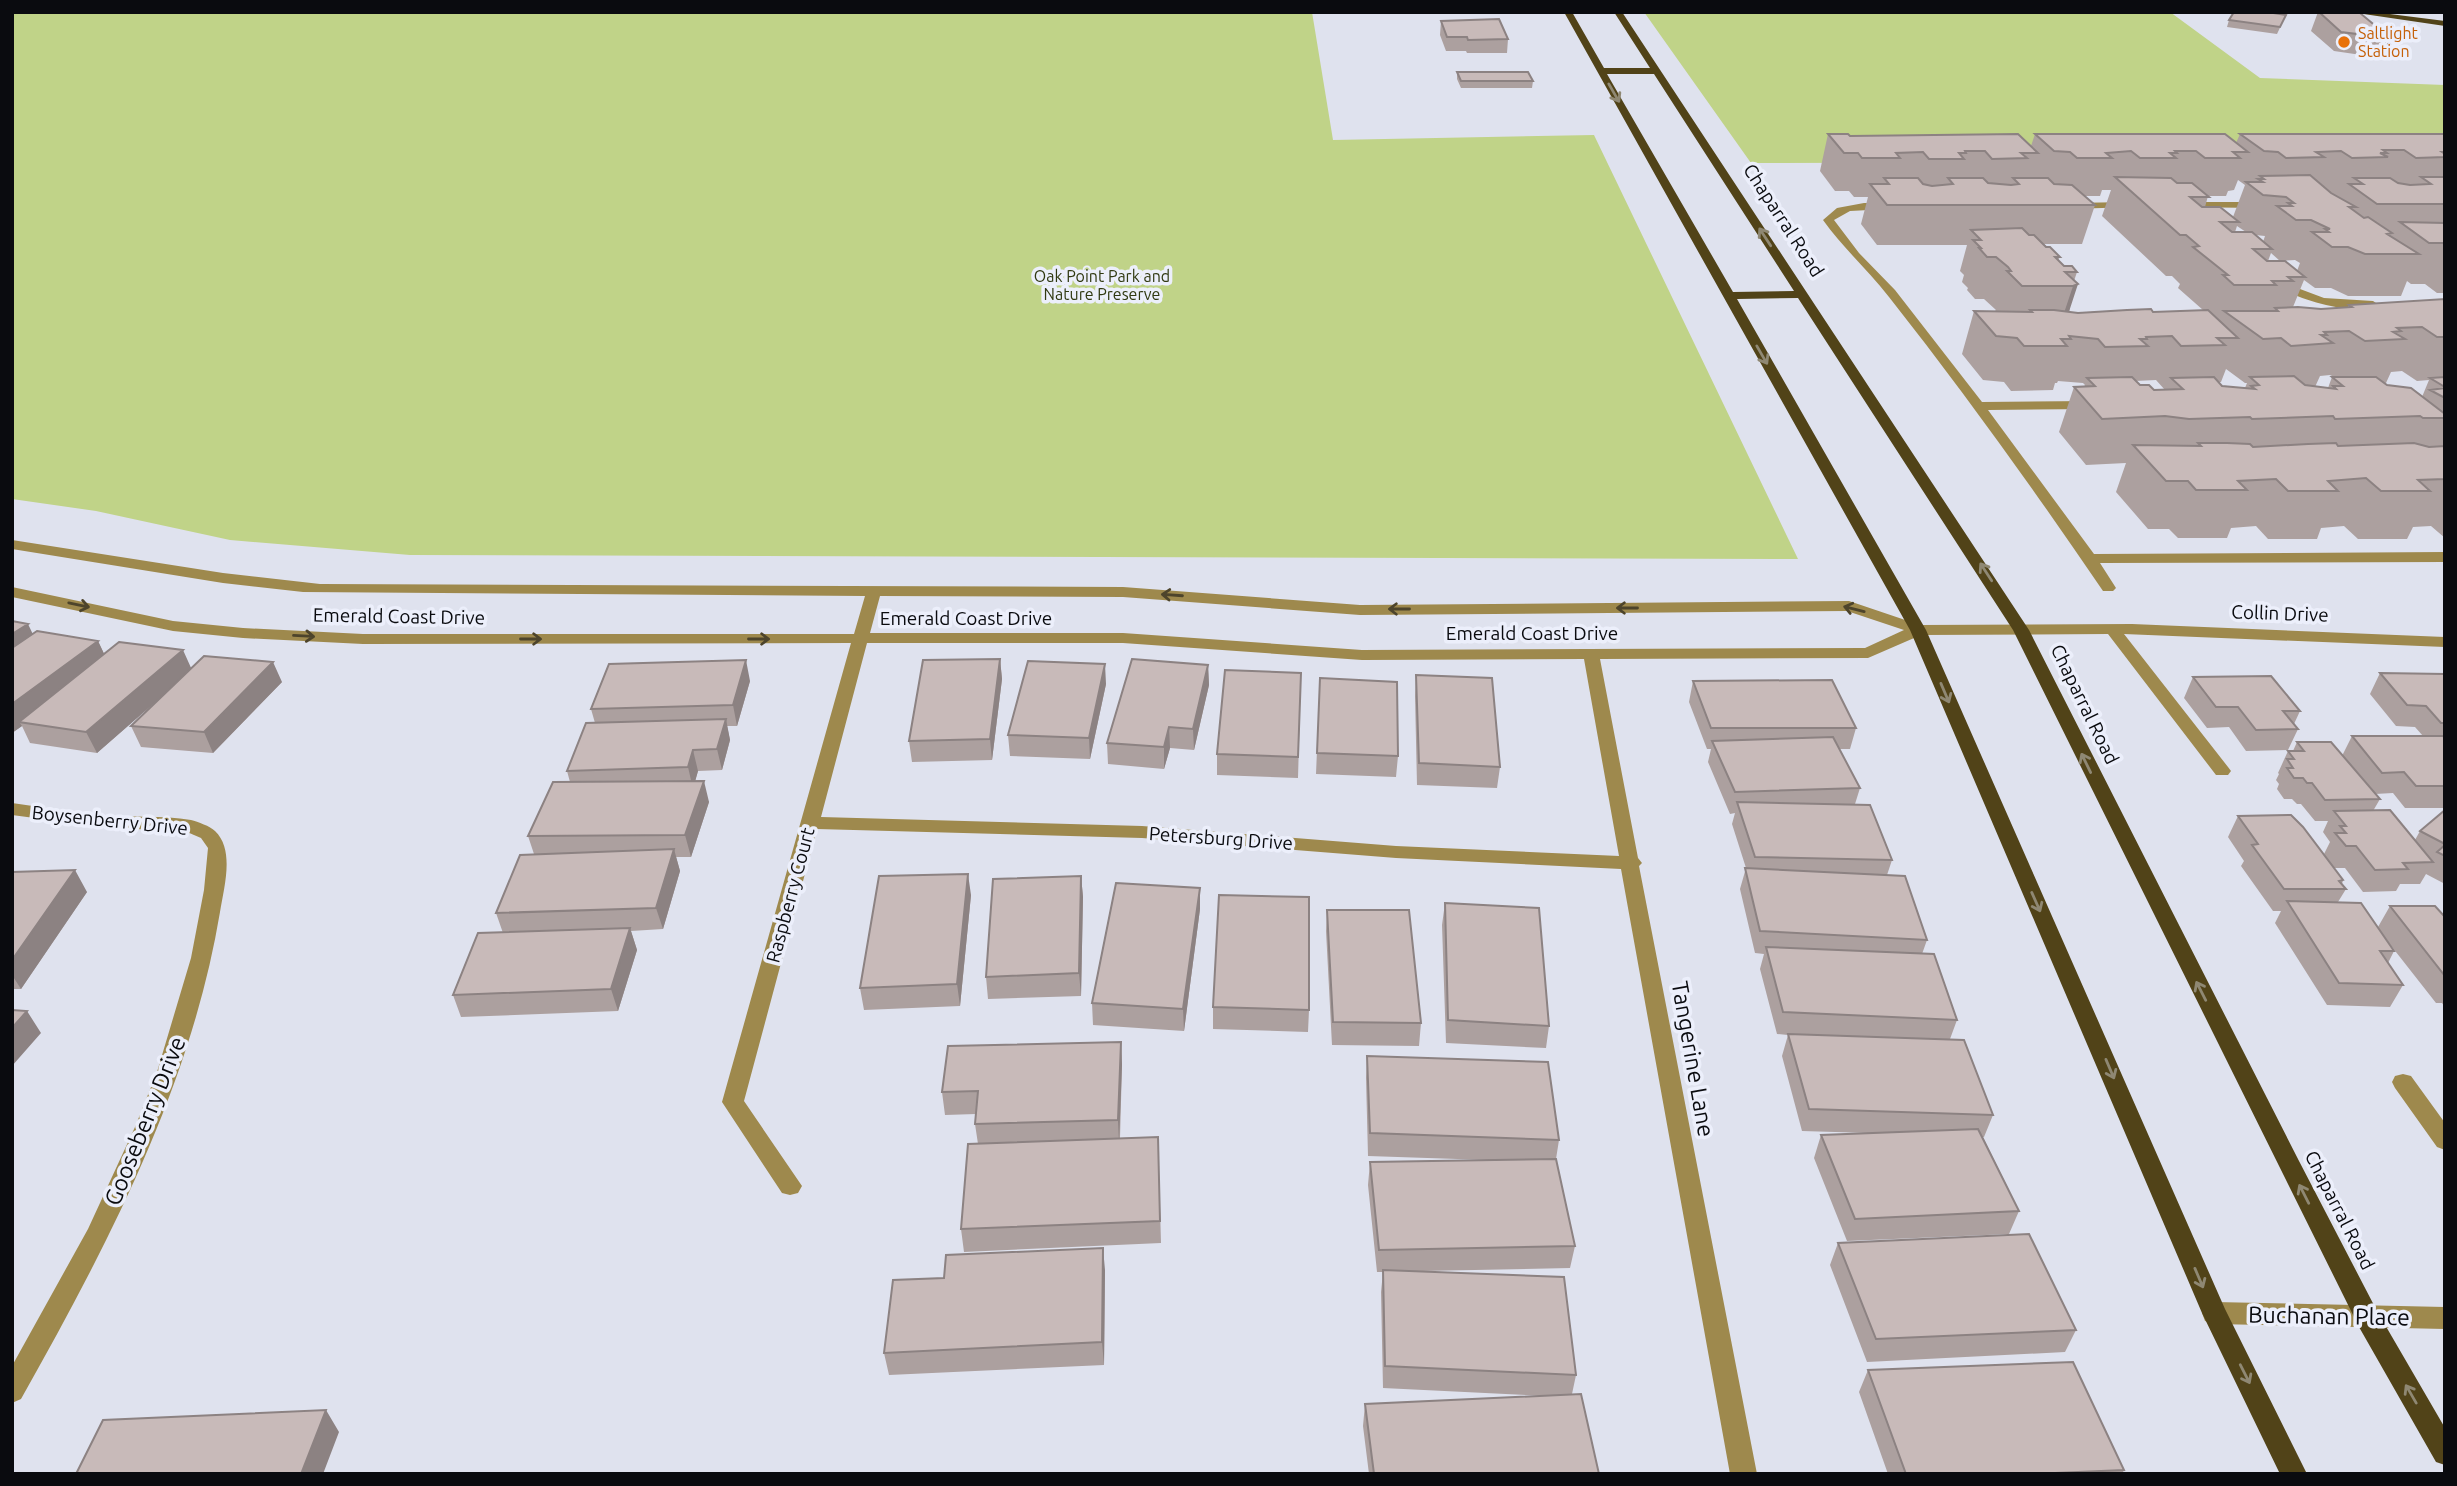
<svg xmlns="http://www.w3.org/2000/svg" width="2457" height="1486" font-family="Ubuntu,sans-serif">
<rect width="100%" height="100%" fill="#dfe2ee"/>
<path fill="#c0d388" d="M12,12H1312L1333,140L1594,135L1798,559L410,555L230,540L96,511L12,499Z
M1644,12H2170L2260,78L2445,85V161L1751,163Z"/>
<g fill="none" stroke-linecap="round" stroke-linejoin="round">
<path fill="#9e894d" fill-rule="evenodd" d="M2130,202L2135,205L2134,207L2070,209L2065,206L2070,203Z
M2182,202H2259L2264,205L2259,208L2178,207L2177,205Z
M1864,203H1888L1893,206L1888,209L1850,211L1834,220L1859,253L1895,290L1982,402L2090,401L2097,405L2090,409L1988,410L2094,554L2445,552V562L2100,563L2116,588L2113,591H2103C2035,491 1964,392 1889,297C1868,270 1843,248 1823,220L1837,208Z
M2279,281L2324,298L2373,301L2379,305C2359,319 2295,298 2275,286V282Z
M12,540L223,573L320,584L1123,587L1360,605L1849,601L1920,625L2132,624L2445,637V647L2124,634L2228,767L2231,771L2228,775H2216L2108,634L1921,635L1868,658L1600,659L1638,858L1642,863L1639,866L1757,1474H1730L1621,869L1396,858L1142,838L817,829L744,1101L802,1186L798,1193L790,1195L782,1193L722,1102L851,643L363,644L243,638L173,631L12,597V587L173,621L243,628L363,634H854L865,596L303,592L223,583L12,549ZM880,596L1123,597L1360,615L1847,611L1904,630L1865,648L1362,650L1123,633H870ZM867,643H1123L1362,660L1584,659L1619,856L1396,846L1142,826L821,817Z
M12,803C42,807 72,812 101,815C131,818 162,815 191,820C198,822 210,826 215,831C235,850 224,887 220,912C191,1087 107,1246 21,1399L12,1403V1366L88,1229L135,1127L157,1072L191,958L204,890L208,848L201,838L187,832L102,827L12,815Z
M2403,1074L2411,1076L2445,1123V1150L2437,1147L2395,1088L2392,1082L2395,1076Z
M2214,1302L2445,1307V1329L2214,1324L2205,1321L2202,1313L2205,1305Z"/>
<path fill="#514318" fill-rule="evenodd" d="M1564,12H1572L1604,68H1650L1614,12H1622L2029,630L2299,1161L2377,1311L2445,1428V1465L2436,1462L2359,1327L2013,630L1798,298L1737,299L1926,630L2225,1309L2307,1474H2280L2202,1313L1910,630ZM1607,74H1654L1794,291L1733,292Z
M2350,12H2374L2445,21V26Z"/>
</g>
<path fill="#aca09f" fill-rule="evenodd" d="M2318,12H2334L2390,38L2382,58L2334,51L2311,31Z
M2286,15L2277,34L2227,27L2229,20Z
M1441,21L1508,39L1507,53H1467L1466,51H1446L1440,35Z
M1457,72L1533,81L1532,88H1461L1457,79Z
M1828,134L1850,136L2031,146L2035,134L2236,143L2240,134H2445V293H2437L2425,284H2411L2407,281L2401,296H2348L2331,288H2315L2304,280L2293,307L2321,309L2348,307L2349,305L2445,299V538L2431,526L2413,527L2407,539H2358L2344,526L2321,528L2317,539H2268L2256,526L2231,528L2227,538H2178L2169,529H2148L2116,492L2126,463L2086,465L2059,432L2074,387H2084L2085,385L2083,383L2058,381L2057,383H2055L2053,390L2011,391L2004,382L1983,380L1962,354L1974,311H1995L1996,310L1984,299H1975L1967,290L1968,288L1962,282L1964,275L1960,271L1967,245H1877L1861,224L1868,197H1854L1849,191H1835L1820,171ZM2238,180L2245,185L2233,217L2205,207L2208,196H2226L2228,191L2234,190ZM2102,190H2111L2102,216L2166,276H2172L2180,284L2178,288L2203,310L2153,312L2078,313L2069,312L2074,281L2077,272L2064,266L2058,260L2060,257L2044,244H2082L2095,205L2085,196H2100ZM2237,226L2246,232H2235ZM2255,235L2265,236L2263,242ZM2271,253L2280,261L2295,260L2300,263L2297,271L2268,261ZM2226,369L2245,383H2247L2245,388L2222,386L2218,382H2221ZM2402,371L2417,381L2429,380L2422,397L2387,385L2385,383H2386L2391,372ZM2330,375L2334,377H2332L2328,388L2315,387L2320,376ZM2156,380L2165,390H2154L2140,385L2135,381Z
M12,621L32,634L98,641L104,654L282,682L213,753L141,747L131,726L160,698L97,753L30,743L22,726L12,733Z
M1000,659L1002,679L992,760L912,762L909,741Z
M1208,665L1209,685L1194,750L1170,748L1164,769L1108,764L1107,743Z
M1301,673L1298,778L1217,775V754Z
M2380,673L2445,674V808H2405L2393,793L2375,794L2380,799L2373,811L2415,840L2420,831L2445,810V884L2426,874L2420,884H2400L2396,891L2363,892L2345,868H2334L2324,854L2330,842L2323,832L2328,821H2315L2301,804H2297L2292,799H2284L2277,789L2279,784L2276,780L2279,774L2278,773L2288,751H2293L2297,742L2342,756L2352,736H2423L2415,727L2396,726L2370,694Z
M1416,675L1500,767L1497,788L1417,785L1415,696Z
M2193,677L2300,711L2294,724L2298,729L2288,750L2246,751L2229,727L2207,728L2184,698Z
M1320,678L1398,756L1396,777L1316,774Z
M750,681L737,726H727L730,740L722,770L698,771L695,781L709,802L691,857H676L680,871L663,929L631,931L637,950L618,1011L461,1017L453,995L503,933L496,913L534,854L528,836L570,782L567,771L595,723L591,709Z
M1693,681L1856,728L1850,749H1839L1860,788L1855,804L1892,860L1887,875L1927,940L1922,954L1957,1020L1950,1039L1993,1115L1984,1137H1983L2019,1211L2009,1234L1847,1241L1814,1158L1821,1135L1868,1133L1802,1131L1782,1056L1788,1035L1777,1034L1760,969L1764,954L1755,953L1740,889L1746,868L1732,824L1735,813L1730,814L1708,762L1711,749H1707L1689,702Z
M1106,684L1090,759L1010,756L1008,735Z
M2238,816L2343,880L2342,884L2346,889L2338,902L2378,927L2390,906L2445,917V1007L2442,1003H2436L2385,938L2394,951L2388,963L2403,985L2390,1007L2327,1005L2275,923L2281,911H2273L2241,866L2244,861L2228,837Z
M12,872L87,892L21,989H12Z
M1081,876L1083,897L1081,996L988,999L986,977Z
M971,895L960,1006L864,1010L860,988Z
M1445,903L1549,1026L1546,1048L1446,1043L1442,925Z
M1200,909L1184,1031L1093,1025L1092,1003Z
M1327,910L1421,1023L1419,1046L1332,1045L1326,931Z
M1213,1007L1309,1010L1308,1032L1213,1029Z
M1121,1042L1122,1065L1120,1138L1158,1137L1161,1243L964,1252L961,1229L978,1144L975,1124L976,1114L945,1115L942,1092Z
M1367,1056L1559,1140L1556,1159L1575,1246L1570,1268L1423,1271L1576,1375L1572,1394L1599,1474H1369L1363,1426L1365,1404L1544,1396L1383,1388L1381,1292L1383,1272H1377L1368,1185L1370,1162L1487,1160L1368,1156L1366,1078Z
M1838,1243L2076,1330L2065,1352L1867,1362L1830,1265Z
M1105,1270L1104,1365L889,1375L884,1353Z
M1868,1370L2124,1470L2122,1474H1888L1859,1392Z"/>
<path fill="#8c8282" d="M2078,284L2064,327L2059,328L2073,286Z
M28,624L38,645L12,662V634Z
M98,641L108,662L19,722L22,726L12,733V704Z
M183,650L192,670L97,753L86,732Z
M1000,659L1002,679L992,760L990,739Z
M746,660L750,681L737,726L733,705Z
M273,662L282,682L213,753L204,732Z
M1105,664L1106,684L1090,759L1089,738Z
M1208,665L1209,685L1194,750L1193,729Z
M726,719L730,740L722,770L717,749Z
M1169,727L1170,748L1164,769V747Z
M693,750L698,771L693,789L688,767Z
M704,781L709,802L691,857L685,835Z
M674,849L680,871L663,929L656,908Z
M75,870L87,892L21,989L12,975V960Z
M968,874L971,895L960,1006L957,984Z
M1081,876L1083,897L1081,996L1079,973Z
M1200,888V909L1184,1031L1183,1009Z
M630,928L637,950L618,1011L611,989Z
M27,1011L41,1033L12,1066V1028Z
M1121,1042L1122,1065L1119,1143L1118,1120Z
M1103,1248L1105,1270L1104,1365L1102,1342Z
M326,1410L339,1432L323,1474H301Z"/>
<path fill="#c8bab9" stroke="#8c8282" stroke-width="2" d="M2234,12H2267L2286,15L2280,27L2229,20Z
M2319,12L2360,13L2390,38L2341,32Z
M1499,19L1508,39L1468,40L1467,37H1447L1441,21Z
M1457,72H1528L1533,81H1461Z
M1828,134H1848L1850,136L2018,134L2038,153H2021L2027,158L1992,159L1985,151H1965L1966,153H1959L1964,159H1929L1923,152L1896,153L1900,158H1862L1858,153H1844Z
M2035,134H2225L2248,152H2233L2240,158H2205L2196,151H2175L2177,153H2170L2176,158H2140L2131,151L2106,153L2112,158H2077L2070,152L2054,151Z
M2240,134H2445V152H2442L2445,154V157L2416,158L2404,150H2383L2387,153H2380L2388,157L2352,158L2341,151L2316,152L2324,157L2286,158L2278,152L2264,151Z
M2310,175L2331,193L2356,207H2349L2364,218L2368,217L2392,233L2387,234L2419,254H2365L2348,247H2332L2312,232H2329L2325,229H2330L2311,220H2296L2277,206H2292L2288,203H2294L2286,197L2263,195L2246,182H2263L2258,179H2264L2260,176Z
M2115,177L2171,178L2177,183H2192L2209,197H2190L2202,207H2220L2239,222H2220L2232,232H2252L2272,249H2253L2267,261H2285L2305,277H2288L2293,281H2272L2276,285H2234L2223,275H2228L2193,247L2199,246L2186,235H2180Z
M2421,177H2445V204H2377L2349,184H2363L2354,178H2390L2398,183L2410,185L2431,184Z
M1884,178H1918L1923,184L1932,186L1953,184L1948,178H1983L1988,183L2011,185L2019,184L2013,178H2048L2054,184L2072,185L2095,205H1887L1870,184H1889Z
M2400,222L2445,223V244L2443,243H2429Z
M2022,228L2029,235H2034L2046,247H2050L2060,257H2055L2064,266H2072L2077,272H2065L2078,284L2073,286H2022L2007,271H2011L2008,267L1996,257H1987L1979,248H1981L1973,240H1981L1971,230Z
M2445,299V337H2437L2422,327L2397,328L2401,331L2393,332L2405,339L2365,341L2349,331L2324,332L2327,335H2321L2333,343L2291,346L2281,338L2263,339L2224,311H2278L2275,308L2298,307L2321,309L2352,307L2349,305Z
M2151,309L2153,312L2208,310L2238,338H2217L2225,345L2181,346L2172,336L2146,337L2147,339H2140L2148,346L2105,347L2098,339L2069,336L2071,339H2061L2067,346H2024L2017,338L1996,336L1974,311L2032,312L2030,310H2054L2078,313L2127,310Z
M2294,376L2305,385L2336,389L2333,386H2343L2332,377H2376L2387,385L2411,388L2445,414V418H2423L2420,416L2335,419L2333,416L2252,419L2250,417L2189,419L2165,416L2102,419L2074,387L2095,386L2087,378L2132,377L2140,385H2149L2154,390L2183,389L2171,378L2214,377L2222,386L2255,389L2251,386L2259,385L2250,377Z
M2445,377V387L2430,378Z
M2445,388V398L2430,390Z
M2198,443H2227L2250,444L2253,447L2308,444L2336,443L2338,446L2414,443L2429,447L2445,446V479L2418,480L2430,491H2381L2366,478L2328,481L2338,491H2288L2276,479L2238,481L2247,490H2196L2188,481H2166L2133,445L2201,446Z
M12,621L28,624L12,634Z
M37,631L98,641L12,704V648Z
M119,642L183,650L86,732L19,722Z
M204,656L273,662L204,732L131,726Z
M1000,659L990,739L909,741L923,660Z
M1132,659L1208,665L1193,729L1169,727L1164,747L1107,743Z
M746,660L733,705L591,709L609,664Z
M1028,661L1105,664L1089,738L1008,735Z
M1225,670L1301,673L1298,757L1217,754Z
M2380,673L2445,674V723H2441L2426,706L2407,705Z
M1416,675L1492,678L1500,767L1419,763Z
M2271,676L2300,711H2283L2298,729L2256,730L2238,707H2216L2193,677Z
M1320,678L1397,682L1398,756L1317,753Z
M1832,680L1856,728H1711L1693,681Z
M726,719L717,749L693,750L688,767L567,771L586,723Z
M2352,736H2443L2445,738V786H2416L2404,772L2382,773Z
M1833,737L1860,788L1735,792L1712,741Z
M2297,742H2331L2380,799L2325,800L2312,783H2307L2303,778H2294L2287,768H2293L2287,759H2294L2288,751H2304Z
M704,781L685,835L528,836L553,782Z
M1737,802L1870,805L1892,860L1755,857Z
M2390,810L2433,862L2403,863L2408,869L2375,870L2356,846H2346L2335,833H2346L2340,826H2346L2334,811Z
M2445,810V844L2420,831Z
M2291,815L2303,827L2343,880L2339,881L2346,889H2284L2252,845L2258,844L2238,816Z
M2445,845V856L2437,852Z
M674,849L656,908L496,913L520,855Z
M1745,868L1905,876L1927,940L1760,931Z
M75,870L12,960V872Z
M968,874L957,984L860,988L879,876Z
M1081,876L1079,973L986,977L993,879Z
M1116,883L1200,888L1183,1009L1092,1003Z
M1219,895L1309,897V1010L1213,1007Z
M2287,901L2361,903L2394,951H2380L2403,985L2339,983Z
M1445,903L1539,908L1549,1026L1448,1020Z
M2390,906H2435L2445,917V976Z
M1327,910H1409L1421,1023L1333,1022Z
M630,928L611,989L453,995L478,933Z
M1766,947L1934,954L1957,1020L1783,1012Z
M12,1010L27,1011L12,1028Z
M1788,1034L1964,1040L1993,1115L1809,1109Z
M1121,1042L1118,1120L975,1124L978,1091L942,1092L948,1046Z
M1367,1056L1548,1062L1559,1140L1370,1133Z
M1978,1129L2019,1211L1855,1219L1821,1135Z
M1158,1137L1160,1221L961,1229L968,1144Z
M1556,1159L1575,1246L1379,1250L1370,1162Z
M2029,1234L2076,1330L1876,1339L1838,1243Z
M1103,1248L1102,1342L884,1353L893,1280L944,1278L946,1255Z
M1383,1270L1564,1277L1576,1375L1385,1366Z
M2073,1362L2124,1470L2030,1474H1906L1868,1370Z
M1581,1394L1599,1474H1374L1365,1404Z
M326,1410L301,1474H76L103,1420Z"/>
<defs><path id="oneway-shaft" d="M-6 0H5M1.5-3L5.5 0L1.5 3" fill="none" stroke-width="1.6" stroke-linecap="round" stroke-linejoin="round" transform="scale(1.75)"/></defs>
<g stroke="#8f8873">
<use href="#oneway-shaft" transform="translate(1614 93) rotate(60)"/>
<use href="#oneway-shaft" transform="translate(1765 237) rotate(-123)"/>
<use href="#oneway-shaft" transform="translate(1762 355) rotate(60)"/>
<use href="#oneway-shaft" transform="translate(1986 572) rotate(-123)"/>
<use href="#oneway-shaft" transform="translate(1945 693) rotate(67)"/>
<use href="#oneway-shaft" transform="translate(2086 763) rotate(-116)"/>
<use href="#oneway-shaft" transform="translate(2036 902) rotate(66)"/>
<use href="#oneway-shaft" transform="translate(2201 991) rotate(-117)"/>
<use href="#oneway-shaft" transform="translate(2110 1069) rotate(67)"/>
<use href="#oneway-shaft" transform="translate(2304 1194) rotate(-117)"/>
<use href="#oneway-shaft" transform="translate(2199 1278) rotate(67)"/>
<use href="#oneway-shaft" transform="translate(2245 1374) rotate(63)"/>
<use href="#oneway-shaft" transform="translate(2411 1394) rotate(-120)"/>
</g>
<g stroke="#4d442b">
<use href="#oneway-shaft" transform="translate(1172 595) rotate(-176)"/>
<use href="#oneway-shaft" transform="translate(79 605) rotate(12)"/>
<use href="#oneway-shaft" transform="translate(1627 608) rotate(180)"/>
<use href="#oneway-shaft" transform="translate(1399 609) rotate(180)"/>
<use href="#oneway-shaft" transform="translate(1854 609) rotate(-166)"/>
<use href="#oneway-shaft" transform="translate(304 636) rotate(3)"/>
<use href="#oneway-shaft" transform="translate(531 639)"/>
<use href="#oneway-shaft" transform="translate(759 639)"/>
</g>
<circle fill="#e8710a" stroke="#eceffb" stroke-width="2.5" cx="2344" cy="42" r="7"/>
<g text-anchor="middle" stroke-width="7" stroke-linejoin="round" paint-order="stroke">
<g font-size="16" fill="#c56008" stroke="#eceffb" text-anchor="start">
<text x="2358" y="39">Saltlight<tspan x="2358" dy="18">Station</tspan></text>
</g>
<g font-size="16" fill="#303911" stroke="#eceffb">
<text x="1102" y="282">Oak Point Park and<tspan x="1102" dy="18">Nature Preserve</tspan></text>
</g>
<g font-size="19" fill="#0a0b0f" stroke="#eceffb">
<text transform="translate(1784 220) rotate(57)" y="7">Chaparral Road</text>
<text transform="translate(2280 613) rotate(2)" y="7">Collin Drive</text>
<text transform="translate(399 616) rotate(1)" y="7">Emerald Coast Drive</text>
<text x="966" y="625">Emerald Coast Drive</text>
<text x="1532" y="640">Emerald Coast Drive</text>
<text transform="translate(2085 704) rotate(64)" y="7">Chaparral Road</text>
<text transform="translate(110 820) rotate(6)" y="7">Boysenberry Drive</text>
<text transform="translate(1221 838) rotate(4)" y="7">Petersburg Drive</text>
<text transform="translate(790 895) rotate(-75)" y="7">Raspberry Court</text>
<text transform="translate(2340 1210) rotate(63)" y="7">Chaparral Road</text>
</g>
<g font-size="23" fill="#0a0b0f" stroke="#eceffb">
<text transform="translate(1693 1059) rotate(80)" y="8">Tangerine Lane</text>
<text transform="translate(145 1121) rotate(-68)" y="8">Gooseberry Drive</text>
<text transform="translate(2329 1316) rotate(1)" y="8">Buchanan Place</text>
</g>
</g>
<rect width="2457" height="1486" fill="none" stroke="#0a0b0f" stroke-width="28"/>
</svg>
